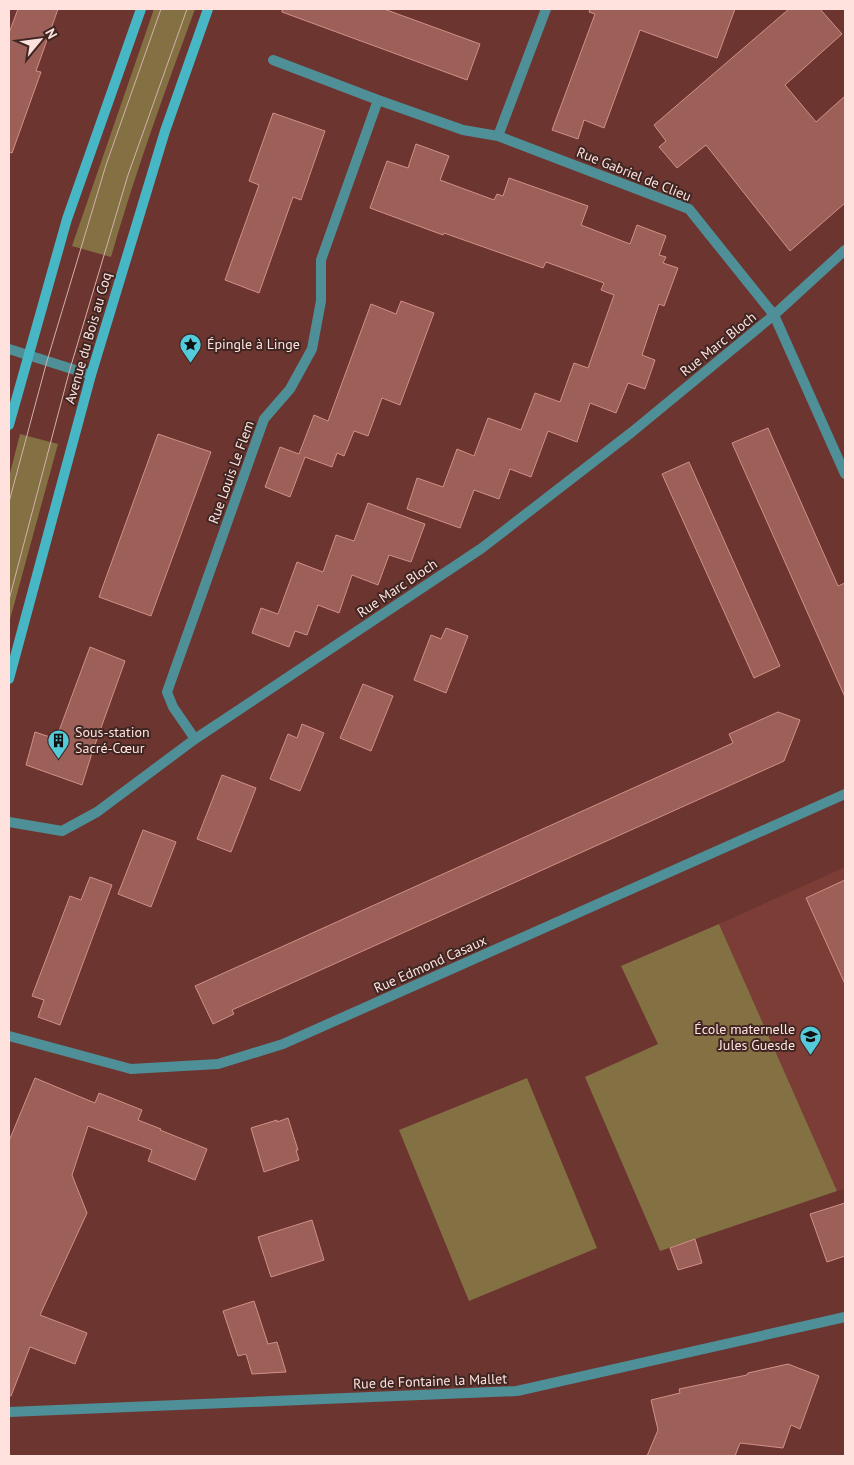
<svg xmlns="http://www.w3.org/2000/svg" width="854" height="1465" font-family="'PT Sans',sans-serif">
<rect width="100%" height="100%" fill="#6c352f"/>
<path fill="#7c3d36" d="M845,867V1189L837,1191L719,924Z"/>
<path fill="#847143" d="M154,9H195C165,91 135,173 111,257L72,246Z
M20,434L58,444L9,623V477Z
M719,924L837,1191L660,1251L585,1077L658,1044L621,966Z
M527,1078L597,1248L469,1301L399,1130Z"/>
<path fill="#9d6059" stroke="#d19088" d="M18,9H58L36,71L41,72L12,153L9,152V33Z
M282,9H384L480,44L467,80L282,12Z
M590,9H735L717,58L640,30L604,128L584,120L578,139L552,130L595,14L589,12Z
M789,9H820L842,34L785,85L816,122L845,96V203L790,251L706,145L677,168L659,147L666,141L654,125Z
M273,113L325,131L301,200L293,197L259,293L225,280L259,185L249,181Z
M416,144L449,156L440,180L494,200L497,194L503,196L509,178L588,206L581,225L630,244L637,225L666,236L659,255L666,257L663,263L678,268L664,306L659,304L642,355L655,360L645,389L628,383L616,413L590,403L577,442L548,431L531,477L510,469L499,499L474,490L460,528L407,509L417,478L443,487L457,449L474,456L488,418L521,430L535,393L560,402L574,363L588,368L614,295L601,290L604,283L546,262L543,268L444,233L443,235L370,208L387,161L408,168Z
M401,301L434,313L400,405L382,398L368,436L354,431L344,456L337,453L332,467L305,457L290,497L265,487L280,447L299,454L314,415L328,421L371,304L396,314Z
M768,428L838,586L845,583V697L732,443Z
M158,434L211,452L151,616L99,597Z
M689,462L780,666L754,678L662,474Z
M368,503L425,524L411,562L389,555L378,585L352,575L339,613L318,605L307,635L295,631L289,647L252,633L261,608L278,614L297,562L323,572L336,535L354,541Z
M446,628L468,636L446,693L414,680L431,635L441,639Z
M90,647L125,661L92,753L82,785L26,765L35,732L56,739Z
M363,684L393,696L371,751L340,738Z
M778,712L800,720L784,761L232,1010L234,1014L213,1024L195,986L733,743L729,734Z
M302,724L324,733L300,791L270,779L288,734L297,738Z
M222,775L256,788L231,852L197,839Z
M143,830L176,842L151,907L118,894Z
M90,877L112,885L60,1025L38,1017L44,1000L32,996L70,896L81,900Z
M845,880V984L806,898Z
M35,1078L95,1103L99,1093L142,1110L138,1120L161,1129L160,1130L207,1149L195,1180L148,1161L152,1150L88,1126L72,1175L87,1213L40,1315L87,1333L75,1364L30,1347L11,1396L9,1395V1141Z
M288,1118L298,1150H296L299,1160L264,1172L251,1128L277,1120V1122Z
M845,1203V1256L827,1262L810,1214Z
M312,1220L324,1260L271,1277L258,1237Z
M695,1239L702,1263L678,1270L670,1248Z
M254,1301L268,1344L277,1342L286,1372L252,1374L246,1354L238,1356L223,1311Z
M788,1364L819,1376L800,1429L791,1425L783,1448L740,1443L735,1456H647L658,1430L651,1400L680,1393L679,1389L747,1375L748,1373Z"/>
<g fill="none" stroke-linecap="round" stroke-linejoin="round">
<path stroke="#4f8f98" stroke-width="10" d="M273,60L378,100L463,130L498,136L689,209L774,315L845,474
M498,136L546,9
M9,349L91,375
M195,739L173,707L167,692L264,419L290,389L312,349L321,301V260L378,100
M9,822L62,831L97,812L195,739L482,548L632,432L774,315L845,250
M9,1036L131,1069L218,1064L283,1044L845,794
M9,1412L517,1391L845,1317"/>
<path stroke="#47b6c5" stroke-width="10" d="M9,425L67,219L141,9
M9,679L91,375L165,131L208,9"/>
<path stroke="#d4b0ab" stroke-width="1" d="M9,502L47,361L106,165L161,9
M9,600L70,369L128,175L187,9"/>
</g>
<defs>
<symbol id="sight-pin" viewBox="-11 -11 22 30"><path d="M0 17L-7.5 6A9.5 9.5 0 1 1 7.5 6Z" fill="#53cbdb" stroke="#3f2622"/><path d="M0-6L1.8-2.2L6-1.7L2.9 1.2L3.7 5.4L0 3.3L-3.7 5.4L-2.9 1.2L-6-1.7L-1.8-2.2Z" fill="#111"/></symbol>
<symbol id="building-pin" viewBox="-11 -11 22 30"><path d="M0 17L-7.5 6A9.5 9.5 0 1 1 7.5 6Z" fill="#53cbdb" stroke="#3f2622"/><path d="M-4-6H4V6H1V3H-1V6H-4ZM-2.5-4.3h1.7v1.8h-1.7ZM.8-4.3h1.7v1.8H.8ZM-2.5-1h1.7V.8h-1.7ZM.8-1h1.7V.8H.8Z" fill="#111"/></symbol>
<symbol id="school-pin" viewBox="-11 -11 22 30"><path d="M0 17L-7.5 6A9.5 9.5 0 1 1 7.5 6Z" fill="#53cbdb" stroke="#3f2622"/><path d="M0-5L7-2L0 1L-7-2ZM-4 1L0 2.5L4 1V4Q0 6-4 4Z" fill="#111"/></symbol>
</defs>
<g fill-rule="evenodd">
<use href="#sight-pin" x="178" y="332" width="25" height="34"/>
<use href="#building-pin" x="46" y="728" width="25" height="34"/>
<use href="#school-pin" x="798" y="1024" width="25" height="34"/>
</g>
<g text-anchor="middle" stroke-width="4" stroke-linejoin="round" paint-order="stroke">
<g font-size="14" fill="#ffe2de" stroke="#3f2622">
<text transform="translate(634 174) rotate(22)" y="5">Rue Gabriel de Clieu</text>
<text transform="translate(88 338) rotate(-74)" y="5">Avenue du Bois au Coq</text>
<text transform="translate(718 344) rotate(-39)" y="5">Rue Marc Bloch</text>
<text transform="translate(231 472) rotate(-70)" y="5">Rue Louis Le Flem</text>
<text transform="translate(397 588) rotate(-34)" y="5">Rue Marc Bloch</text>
<text transform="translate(430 964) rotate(-24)" y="5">Rue Edmond Casaux</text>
<text transform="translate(430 1381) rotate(-2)" y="5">Rue de Fontaine la Mallet</text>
</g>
<g font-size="14" fill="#ffe2de" stroke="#3f2622" text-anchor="start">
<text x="207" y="349">Épingle à Linge</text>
<text x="75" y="737">Sous-station<tspan x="75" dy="16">Sacré-Cœur</tspan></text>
<text x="795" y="1034" text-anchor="end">École maternelle<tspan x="795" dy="16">Jules Guesde</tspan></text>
</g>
</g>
<rect width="854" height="1465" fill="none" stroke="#ffe2de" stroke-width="20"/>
<g transform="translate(40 40) rotate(61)" stroke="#3f2622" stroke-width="4" paint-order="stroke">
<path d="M0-4L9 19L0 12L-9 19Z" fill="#ffe2de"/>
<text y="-8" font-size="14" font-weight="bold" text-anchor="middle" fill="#ffe2de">N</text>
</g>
</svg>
